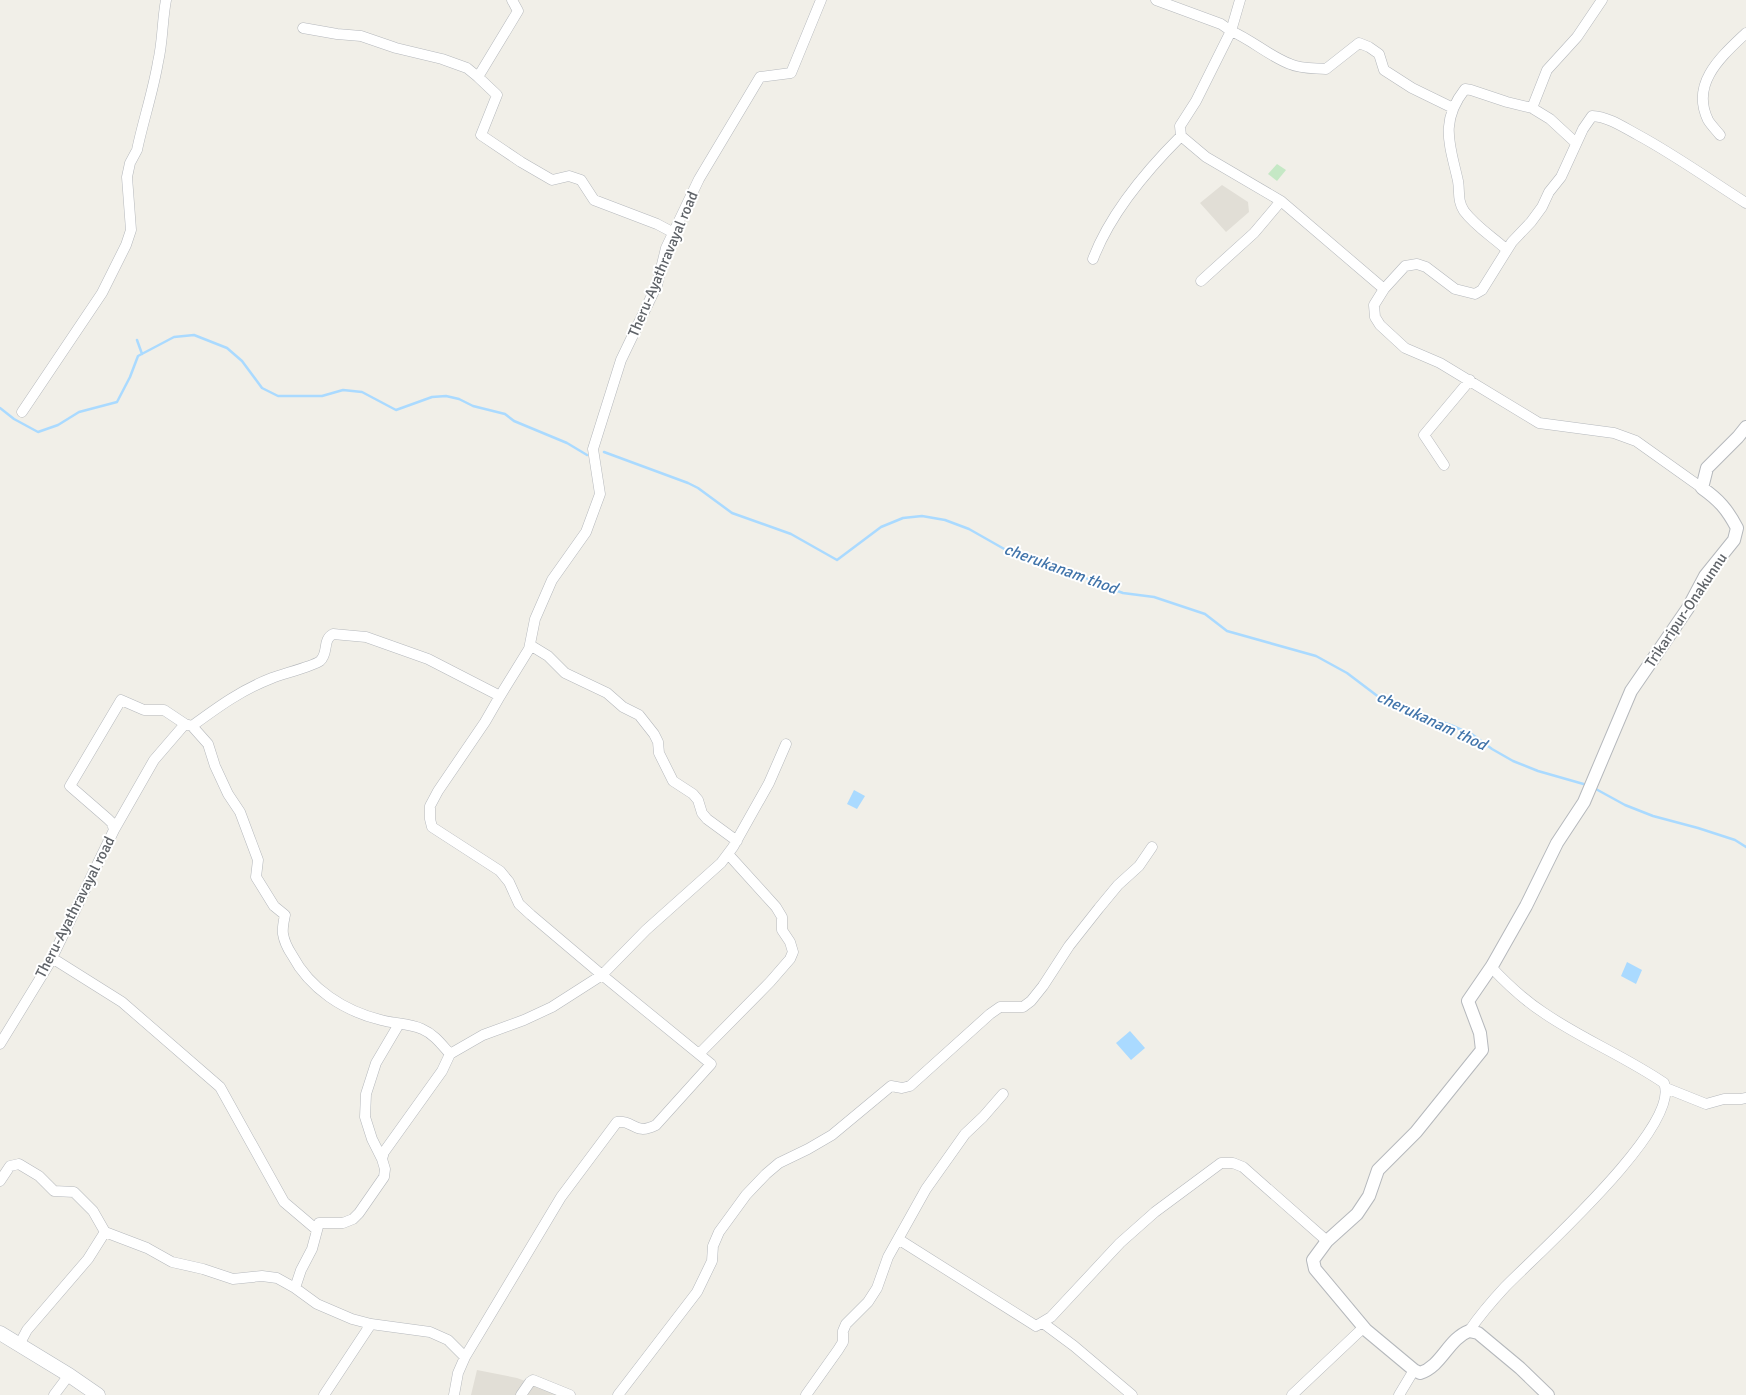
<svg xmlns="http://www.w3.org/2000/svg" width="1746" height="1395" font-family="Signika,sans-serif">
<rect width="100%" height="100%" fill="#f1efe8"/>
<path fill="#e1ded6" d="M1222,185L1248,202L1249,212L1226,232L1200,203Z
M477,1370L517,1378L563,1395H471Z"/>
<path fill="#c5e8c5" d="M1277,164L1286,170L1277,181L1268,174Z"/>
<path fill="#aadaff" d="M854,790L865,796L857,809L847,804Z
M1627,962L1642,970L1636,984L1621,976Z
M1130,1031L1145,1048L1131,1060L1116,1043Z"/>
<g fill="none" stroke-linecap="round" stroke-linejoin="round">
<path stroke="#aadaff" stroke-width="2.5" d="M137,340L142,354
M0,408L14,419L38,432L58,425L79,412L117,402L130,377L138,356L174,337L194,335L227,348L242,361L262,388L278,396H322L343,390L362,392L396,410L432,397L446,396L459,399L473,406L505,414L514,421L567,443L587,455
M604,452L688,483L698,488L732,513L791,534L837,560L881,527L903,518L922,516L945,520L969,529L1006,550L1076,572L1091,581L1106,587L1123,593L1154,597L1205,614L1227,631L1316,656L1347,673L1384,701L1453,726L1473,735L1492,749L1513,761L1538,771L1587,785
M1594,788L1625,805L1653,816L1698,828L1735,840L1746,847"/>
<defs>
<path id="minor" d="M512,0L518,11L478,77L497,95L481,135L521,162L552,180L569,176L581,180L594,200L657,224L674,233
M1156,0L1221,24L1231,31L1196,101L1180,126L1181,136L1206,157L1281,201L1384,289L1374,305L1375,317L1380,325L1405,348L1440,363L1539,423L1614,433L1636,441L1702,488
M1240,0L1231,31C1252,40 1269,56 1290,64C1301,69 1314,68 1326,69L1359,43L1369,47L1379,54L1384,70L1412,88L1453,108
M303,28L337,34L361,36L396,48L442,59L467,68L478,77
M1532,108L1547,70L1577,37L1602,0
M1720,135C1716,130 1711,125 1708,120C1690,83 1722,56 1746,33
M1507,250C1493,237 1476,227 1464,211C1457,200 1460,192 1458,181C1450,145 1439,122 1465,89L1471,90L1507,102L1532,108L1550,119L1576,143
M1093,259C1110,214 1147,170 1181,136
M1201,281L1254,233L1281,201
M1384,289L1405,266L1417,264L1426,267L1455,289L1475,294L1482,290L1512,242L1531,222L1542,207L1549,192L1561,177L1583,129L1592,116C1609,117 1623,127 1638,135C1675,155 1710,180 1746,203
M22,412L102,293L126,245L131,230L127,177L130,163L137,150C143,121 153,92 158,62C163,41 162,21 166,0
M1444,465L1424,435L1470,380
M530,645L548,656L565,673L607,693L623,707L639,715L654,734L658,742L659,753L673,781L693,794L698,800L702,813L707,819L737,841
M192,726L208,744L215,766L228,794L240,812L258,860L256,877L274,906L285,915C284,920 282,928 283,934C284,940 288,949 292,955C310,989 344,1011 381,1020C395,1024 409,1023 422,1029C434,1034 442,1045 450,1054L442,1071L384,1152L382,1159
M114,830L154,760L185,724
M52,958L122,1002L220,1087L284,1202L317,1230
M0,1044L49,964L114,830L112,823L108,819L70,786L121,700L144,710H164L185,724L192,726C218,707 241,690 272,678C282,674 314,666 320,661C329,653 322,640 333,634L366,637L428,659L500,696L529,649L535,619L552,580L586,532L600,494L593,449L621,360L657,285L666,248L699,179L760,77L791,73L821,0
M450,1054L483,1035L524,1020L552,1007L602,975L646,930L721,863L733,847L769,783L786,744
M699,1054L770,982L790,959L793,952L790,942L782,930V917L776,907L728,854
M1666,1088L1706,1104L1724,1099H1741L1746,1098
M0,1181L10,1166L19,1164L39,1176L54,1191L74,1192L93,1211L105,1232
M898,1239L1036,1326L1051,1317L1120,1243L1155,1212L1221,1163H1233L1243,1167L1327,1241
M295,1288L301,1270L312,1249L319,1223H343L353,1219L359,1213L384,1177L385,1169L382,1159L372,1139L365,1117L366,1094L376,1063L399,1024
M1043,1323L1074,1346L1132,1395
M1469,1331C1480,1315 1492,1301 1505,1287C1536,1255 1682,1126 1664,1083C1626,1057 1582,1039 1544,1013C1524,1000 1507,984 1491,967
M19,1345L27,1330L88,1259L105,1232L147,1248L172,1262L203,1269L233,1279L262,1276L277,1278L295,1288L317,1304L352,1319L371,1324L430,1332L448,1340L465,1357
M54,1395L69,1375
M324,1395L371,1324
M454,1395L458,1373L465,1357L561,1197L617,1122C635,1120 634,1136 656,1125L711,1064L602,975L531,915L519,904L509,882L500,871L432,827L430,819V806L438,791L485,722L500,696
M521,1395L530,1382L533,1380L570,1395
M618,1395L697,1292L712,1261L713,1246L719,1232L746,1195L766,1174L779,1163L808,1149L832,1135L891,1086L902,1088L910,1086L990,1014L1000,1007H1023L1031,1001L1043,986L1069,946L1099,908L1118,885L1139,866L1152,847
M806,1395L838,1350L843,1342V1331L846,1324L868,1302L877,1288L888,1257L926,1189L965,1134L983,1117L1003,1094
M1292,1395L1364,1327
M1399,1395L1414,1370"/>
<path id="tertiary" d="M1548,1395L1520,1368L1478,1333L1469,1331C1448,1339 1442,1366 1420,1373L1414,1370L1366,1330L1315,1269L1313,1260L1327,1241L1357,1214L1369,1196L1378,1170L1416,1132L1482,1050L1480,1033L1468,1001L1492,966L1526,906L1557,843L1584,802L1631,691L1688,608L1705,576L1734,540L1737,528C1727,509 1719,500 1702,488L1707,468L1738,437L1746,427"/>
<path id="secondary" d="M0,1333L69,1375L98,1395"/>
</defs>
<use href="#minor" stroke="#b5b8bc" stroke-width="11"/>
<use href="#tertiary" stroke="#b5b8bc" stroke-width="14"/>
<use href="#secondary" stroke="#b6babf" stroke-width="15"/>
<use href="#minor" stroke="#fff" stroke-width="10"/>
<use href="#tertiary" stroke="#fff" stroke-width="12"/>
<use href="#secondary" stroke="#fff" stroke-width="14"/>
</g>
<g text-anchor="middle" stroke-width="4" stroke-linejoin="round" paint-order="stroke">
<g font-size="15" fill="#5f6368" stroke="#fff">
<text transform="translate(663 264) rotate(-67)" y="5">Theru-Ayathravayal road</text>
<text transform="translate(1686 610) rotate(-56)" y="5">Trikaripur-Onakunnu</text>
<text transform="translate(75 907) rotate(-63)" y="5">Theru-Ayathravayal road</text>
</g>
<g font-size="16" font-style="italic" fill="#4174aa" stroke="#fff">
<text transform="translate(1061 568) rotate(20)" y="6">cherukanam thod</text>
<text transform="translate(1432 720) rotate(25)" y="6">cherukanam thod</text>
</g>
</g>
</svg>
